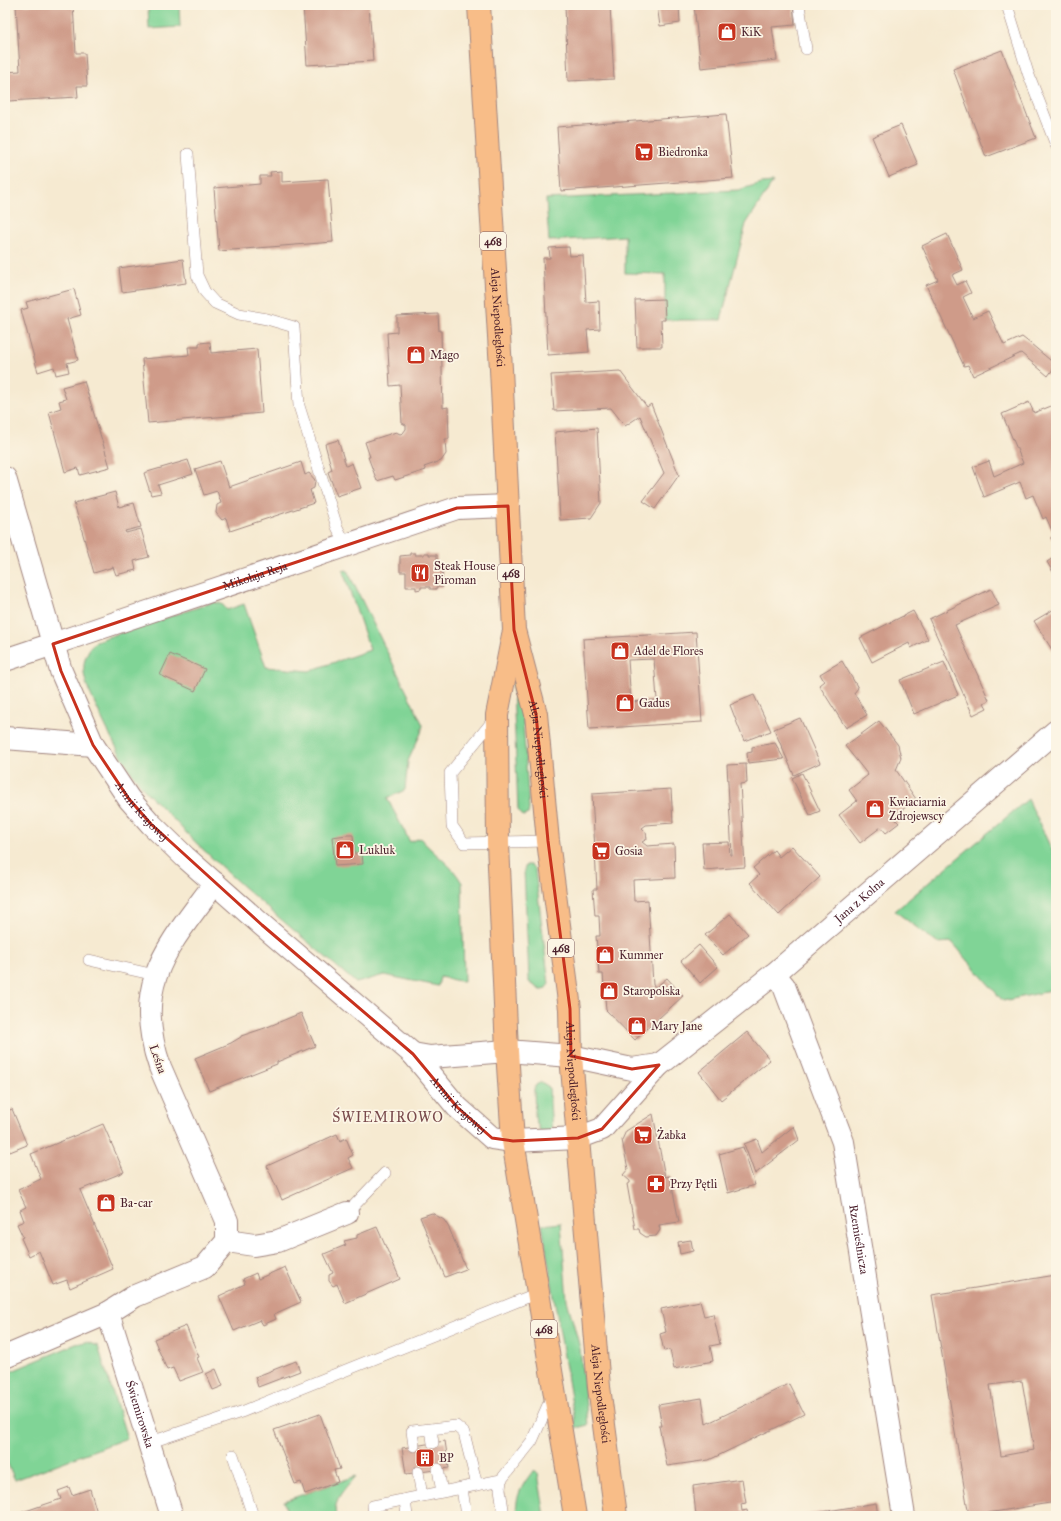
<svg xmlns="http://www.w3.org/2000/svg" width="1061" height="1521" font-family="'IM FELL Great Primer',serif">
<rect width="100%" height="100%" fill="#fcf5e5"/>
<filter id="ink" filterUnits="userSpaceOnUse"><feTurbulence type="fractalNoise" baseFrequency=".025" numOctaves="2"/><feDisplacementMap in="SourceGraphic" scale="8" xChannelSelector="R" yChannelSelector="G"/><feConvolveMatrix kernelMatrix="1 2 1 2 8 2 1 2 1" color-interpolation-filters="sRGB"/></filter>
<filter id="wash" filterUnits="userSpaceOnUse"><feTurbulence type="fractalNoise" baseFrequency=".012" numOctaves="4" result="noise"/><feDisplacementMap in="SourceGraphic" scale="16" xChannelSelector="R" yChannelSelector="G"/><feGaussianBlur stdDeviation="0.9" result="paint"/><feColorMatrix in="noise" values="0 0 0 0 0 0 0 0 0 0 0 0 0 0 0 0 0 1.4 0 .05"/><feComposite in="paint" operator="in"/></filter>
<g filter="url(#wash)">
<rect width="100%" height="100%" fill="#f6ead1"/>
<path fill="#80d496" stroke="#657a60" d="M148,5H179L180,27L149,29Z
M773,182L746,224L721,320H665V274L625,273V236L549,241L546,199L738,190L762,183Z
M347,570L423,725L421,733L408,761L405,790L387,798L410,842L420,838C433,854 452,864 462,883L464,982L440,977L438,986L384,975L356,983C295,930 229,879 173,819C161,806 146,794 136,779C121,758 109,734 98,710C86,685 74,664 96,641L214,602L222,604L227,610L244,604L266,667L309,671L370,650L343,571Z
M519,661L529,809L528,814L523,816L518,810L512,663Z
M1028,799L1056,859V992L1050,991L1003,1001L952,942L937,943L895,911Z
M526,865H530L535,870L549,984L544,990H541L529,982V978L524,870Z
M541,1082L549,1087L552,1132L541,1133L535,1118L534,1089L536,1085Z
M561,1223L567,1300L580,1348L588,1425L576,1428L542,1225Z
M86,1342L98,1346L127,1438L15,1480L5,1458V1374L76,1344Z
M533,1471H536L538,1474L545,1516H517C514,1498 522,1485 533,1471Z
M356,1476C347,1488 332,1500 336,1516H288L284,1501Z"/>
<g id="blocks">
<path fill="#cf9b89" fill-rule="evenodd" d="M16,5H73L76,53H85L87,86H77L78,97L8,101L6,72L20,71Z
M303,5H369L373,61L307,65Z
M565,5H610L614,79L568,81Z
M657,5H679L680,23L660,26Z
M694,5H793L795,25L772,27L777,60L701,68Z
M1002,50L1036,138L986,157L953,69Z
M726,114L733,178L561,191L557,127Z
M901,125L918,165L889,177L872,137Z
M282,171V182L328,179L333,242L219,251L214,188L260,184V176H271L270,172Z
M947,234L963,270L952,275L957,285L965,281L971,293L963,297L973,318L988,311L1004,345L1022,337L1031,344L1056,365L1048,376L1021,353L973,376L968,365L964,366L926,285L938,280L922,246Z
M569,247L570,256L583,255L586,302L599,301L600,329L587,330L589,352L548,355L543,258H550L549,248Z
M183,259L186,283L122,292L119,268Z
M74,289L81,315L67,319L78,360L67,363L69,372L56,375L54,367L38,372L21,310L28,308L26,302Z
M664,299L665,320H661L662,347H637L635,300Z
M438,314L439,331H441L443,408L448,407L449,439H445L446,454L441,461L424,467L426,470L395,480L393,476L377,481L368,457H370L365,442L396,432L400,434L403,433L406,429V425L402,423L400,385L390,386L387,333L397,332V316Z
M210,342L211,353L257,349L262,413L148,423L142,359L189,355L188,347H199V343Z
M620,371L647,407L651,404L679,475L655,509L643,501L664,473L640,416L625,426L611,408L554,411L551,375Z
M84,381L110,467L80,475L78,468L65,472L49,412L61,408L59,401L66,399L62,387Z
M1029,402L1034,413L1056,404V536L1051,539V537L1054,535L1046,517L1043,519L1033,495L1026,498L1020,482L984,497L973,467L989,461L994,476L1023,463L1002,414Z
M597,428L601,503L591,518L560,520L555,432Z
M338,440L346,466L352,463L361,488L337,496L328,472L332,470L325,444Z
M188,460L193,474L158,485L161,493L151,495L144,473Z
M220,461L229,487L301,462L305,475L309,473L315,480L314,488L310,490L314,503L230,531L226,518L222,520L216,513L217,505L221,503L217,491L204,495L195,469Z
M115,492L119,507L134,503L141,527L125,531L126,533L141,529L149,557L134,561L136,570L116,575L113,567L94,573L74,503Z
M410,553H415V555H424V553H429V555H437V569H442L443,587H436V589H430V587H421V589L416,590V587H406V572H400V556L410,555Z
M1056,556V577L1047,562Z
M991,589L999,605L955,625L989,700L984,703L987,708L973,715L929,619Z
M1056,608V656L1034,621Z
M913,611L928,639L911,648L909,643L872,662L860,638Z
M696,632L702,722L589,729L583,639ZM654,659L657,700L631,702L628,660Z
M170,654L205,669L195,691L160,675Z
M842,661L858,688L854,693L867,715L846,728L819,685L824,681L820,674Z
M944,662L958,695L914,714L900,680Z
M754,695L771,731L744,741L730,705Z
M800,718L820,763L794,775L774,729Z
M879,721L898,745L901,758L896,770L916,799L893,817L899,823L886,833L881,827L860,843L839,815L857,801L849,790L868,775L845,746Z
M775,743L784,759L748,763L747,753L752,752V747Z
M746,764L747,783L740,784L745,867L704,870L702,843L729,842L730,855H732L727,765Z
M802,773L820,811L810,815L792,778Z
M671,789L673,823L646,825L642,828L646,832L647,839L642,842L647,846L674,844L675,878L633,880L634,901L648,900L653,985L656,987L667,978L683,996L635,1040L606,1010L603,974H599L596,936H600L599,916H595L593,889H597L592,794Z
M347,835H353L355,854L362,853L363,864L335,866L332,837Z
M792,846L820,877L779,915L750,883L759,875L753,868L774,850L779,857Z
M730,914L748,934L723,955L705,935Z
M699,945L718,967L700,983L681,961Z
M301,1013L315,1046L277,1062V1064L209,1091L195,1058L231,1043L241,1037V1036L265,1028Z
M747,1032L770,1060L721,1100L699,1072Z
M12,1109L27,1145L10,1152L5,1144V1112Z
M653,1114L665,1177L670,1176L679,1222L659,1225L660,1230L656,1236L646,1237L640,1233L639,1229H635L627,1184L630,1183V1181L623,1175L628,1169L622,1140L626,1131Z
M103,1124L124,1172L80,1190L113,1269L70,1288L67,1280L53,1285L39,1251L29,1256L21,1238L23,1237L17,1224L24,1221L20,1210L26,1207L18,1190L41,1179L31,1154Z
M794,1126L799,1140L755,1174L744,1144L757,1139L762,1152Z
M337,1134L340,1141L346,1138L353,1155L348,1158L353,1168L282,1200L267,1166Z
M743,1147L755,1185L728,1193L719,1154Z
M432,1213L444,1220L449,1228L466,1269L445,1277L420,1217Z
M377,1227L400,1279L345,1303L337,1284L333,1286L329,1281V1275L333,1273L324,1254L346,1245L344,1241L357,1238V1235Z
M691,1240L693,1251L680,1254L678,1242Z
M285,1267L301,1302L274,1314L276,1319L263,1325L260,1320L234,1331L219,1296L245,1284L243,1279L256,1273L258,1279Z
M1056,1275V1502L969,1516L932,1295ZM1022,1381L1034,1450L1001,1456L990,1385Z
M700,1301L704,1316L713,1314L720,1344L710,1346L713,1361L674,1369L670,1350L664,1351L660,1334L666,1332L661,1309Z
M186,1326L199,1357L197,1358L203,1372L179,1381L173,1368L167,1370L154,1339Z
M296,1361L300,1371L258,1387L255,1377Z
M216,1369L223,1386L213,1390L206,1374Z
M789,1384L804,1414L709,1460L667,1466L659,1426H662L658,1405L702,1398L706,1424Z
M320,1414L340,1469L334,1470L338,1482L305,1494L301,1482L295,1484L274,1430Z
M445,1441L449,1468L406,1474L402,1448Z
M742,1479L746,1503L741,1504L742,1511L747,1510L748,1516H696L693,1486Z
M69,1487L72,1495L90,1489L98,1516H11L61,1499L58,1491Z
M876,1503L878,1516H804V1515Z"/>
</g>
</g>
<g filter="url(#ink)">
<use href="#blocks" fill-opacity="0" stroke="#a0847e" stroke-width="1"/>
<g fill="none" stroke-linecap="round" stroke-linejoin="round">
<defs>
<path id="service" d="M799,5L806,49
M1007,5L1028,73L1056,145
M188,154L197,275L205,292L215,303L239,314L267,319L294,327L299,406L337,527L346,545
M496,717L450,773L452,826L464,843L548,841
M89,960L155,975
M347,1213L385,1173
M148,1443L244,1411L538,1293
M433,1443L431,1429L456,1426L464,1433L477,1485
M414,1446L412,1431L431,1429
M233,1455L253,1516
M438,1469L442,1492
M418,1472L422,1496
M501,1480L500,1489L504,1516
M462,1488L466,1516
M405,1500L407,1516
M374,1516L373,1506L501,1480L532,1441L552,1396"/>
<g id="minor">
<path d="M5,660L53,644"/>
<path d="M5,738L93,745"/>
<path id="s1" d="M774,974L784,986L843,1142L904,1516"/>
<path d="M227,1241L254,1245L278,1241L347,1213"/>
<path id="s2" d="M108,1313L172,1516"/>
<path d="M5,1357L108,1313L135,1296L205,1267L227,1241V1221L160,1067C131,983 168,947 215,883"/>
</g>
<g id="tertiary">
<path id="s3" d="M5,478L61,671L93,745L129,799L151,824L185,857L262,925L413,1054L457,1107L492,1138L513,1141L578,1138L602,1129L659,1065L774,974L1056,731"/>
<path id="s4" d="M53,644L457,508L508,506"/>
<path d="M413,1054L430,1057L507,1051L571,1056L632,1069L659,1065"/>
</g>
<g id="primary">
<path id="s5" d="M479,5L501,369L514,630L536,714L548,841L570,1009L571,1056L599,1387L616,1516"/>
<path d="M513,635L497,715L498,843L507,1051L513,1141L575,1516"/>
</g>
</defs>
<use href="#service" stroke="#a0847e" stroke-width="12"/>
<use href="#minor" stroke="#a0847e" stroke-width="24"/>
<use href="#tertiary" stroke="#a0847e" stroke-width="24"/>
<use href="#primary" stroke="#a0847e" stroke-width="24"/>
<use href="#service" stroke="#fff" stroke-width="11"/>
<use href="#minor" stroke="#fff" stroke-width="22"/>
<use href="#tertiary" stroke="#fff" stroke-width="22"/>
<use href="#primary" stroke="#f8bd88" stroke-width="22"/>
</g>
</g>
<path fill="none" stroke="#c8321e" stroke-width="3" stroke-linejoin="round" d="M508,506L514,630L536,714L548,841L570,1009L571,1056L632,1069L659,1065L602,1129L578,1138L513,1141L492,1138L457,1107L413,1054L262,925L151,824L129,799L93,745L61,671L53,644L457,508Z"/>
<defs>
<symbol id="shop-square" viewBox="-11 -11 22 22"><rect x="-9" y="-9" width="18" height="18" rx="4" fill="#c8321e" stroke="#fcf5e5"/><path d="M-5-2.5h2.3a2.7 3.5 0 0 1 5.4 0H5L5.5 6h-11ZM-1.5-2.5h3a1.5 2.3 0 0 0-3 0Z" fill="#fff"/></symbol>
<symbol id="supermarket-square" viewBox="-11 -11 22 22"><rect x="-9" y="-9" width="18" height="18" rx="4" fill="#c8321e" stroke="#fcf5e5"/><path d="M-6-5.5h2.5l.6 2H6L4.5 2H-2.5L-4.4-4H-6ZM-1.5 3.2a1.3 1.3 0 1 0 .1 0ZM3 3.2a1.3 1.3 0 1 0 .1 0Z" fill="#fff"/></symbol>
<symbol id="restaurant-square" viewBox="-11 -11 22 22"><rect x="-9" y="-9" width="18" height="18" rx="4" fill="#c8321e" stroke="#fcf5e5"/><path d="M-5-6h1v4h1v-4h1v4h1v-4h1v5L-1.5 .5V6h-2V.5L-5-1ZM5-6V6H3V1.5H1.5Q1.5-4 5-6Z" fill="#fff"/></symbol>
<symbol id="pharmacy-square" viewBox="-11 -11 22 22"><rect x="-9" y="-9" width="18" height="18" rx="4" fill="#c8321e" stroke="#fcf5e5"/><path d="M-2-6h4v4h4v4h-4v4h-4v-4h-4v-4h4Z" fill="#fff"/></symbol>
<symbol id="building-square" viewBox="-11 -11 22 22"><rect x="-9" y="-9" width="18" height="18" rx="4" fill="#c8321e" stroke="#fcf5e5"/><path d="M-4-6H4V6H1V3H-1V6H-4ZM-2.5-4.3h1.7v1.8h-1.7ZM.8-4.3h1.7v1.8H.8ZM-2.5-1h1.7V.8h-1.7ZM.8-1h1.7V.8H.8Z" fill="#fff"/></symbol>
</defs>
<g fill-rule="evenodd">
<use href="#shop-square" x="716" y="21" width="22" height="22"/>
<use href="#supermarket-square" x="633" y="141" width="22" height="22"/>
<use href="#shop-square" x="405" y="344" width="22" height="22"/>
<use href="#restaurant-square" x="409" y="562" width="22" height="22"/>
<use href="#shop-square" x="609" y="640" width="22" height="22"/>
<use href="#shop-square" x="614" y="692" width="22" height="22"/>
<use href="#shop-square" x="864" y="798" width="22" height="22"/>
<use href="#shop-square" x="334" y="839" width="22" height="22"/>
<use href="#supermarket-square" x="590" y="840" width="22" height="22"/>
<use href="#shop-square" x="594" y="944" width="22" height="22"/>
<use href="#shop-square" x="598" y="980" width="22" height="22"/>
<use href="#shop-square" x="626" y="1015" width="22" height="22"/>
<use href="#supermarket-square" x="632" y="1124" width="22" height="22"/>
<use href="#pharmacy-square" x="645" y="1173" width="22" height="22"/>
<use href="#shop-square" x="95" y="1192" width="22" height="22"/>
<use href="#building-square" x="414" y="1447" width="22" height="22"/>
</g>
<g text-anchor="middle" stroke-width="3.5" stroke-linejoin="round" paint-order="stroke">
<g fill="#fcf5e5" stroke="#7f5f63" stroke-width="1">
<rect x="480" y="232" width="26" height="18" rx="3"/>
<rect x="498" y="564" width="26" height="18" rx="3"/>
<rect x="548" y="939" width="26" height="18" rx="3"/>
<rect x="531" y="1320" width="26" height="18" rx="3"/>
</g>
<g font-size="11" font-weight="bold" fill="#4a1f2b">
<text x="493" y="245">468</text>
<text x="511" y="577">468</text>
<text x="561" y="952">468</text>
<text x="544" y="1333">468</text>
</g>
<g font-size="12" fill="#4a1f2b" stroke="#fcf5e5" text-anchor="start">
<text x="741" y="36">KiK</text>
<text x="658" y="156">Biedronka</text>
<text x="430" y="359">Mago</text>
<text x="434" y="570">Steak House<tspan x="434" dy="14">Piroman</tspan></text>
<text x="634" y="655">Adel de Flores</text>
<text x="639" y="707">Gadus</text>
<text x="889" y="806">Kwiaciarnia<tspan x="889" dy="14">Zdrojewscy</tspan></text>
<text x="359" y="854">Lukluk</text>
<text x="615" y="855">Gosia</text>
<text x="619" y="959">Kummer</text>
<text x="623" y="995">Staropolska</text>
<text x="651" y="1030">Mary Jane</text>
<text x="657" y="1139">Żabka</text>
<text x="670" y="1188">Przy Pętli</text>
<text x="120" y="1207">Ba-car</text>
<text x="439" y="1462">BP</text>
</g>
<g font-size="12" fill="#4a1f2b" stroke="#fcf5e5">
<text dy="4" stroke="none"><textPath href="#s5" startOffset="313">Aleja Niepodległości</textPath></text>
<text dy="4" stroke="none"><textPath href="#s4" startOffset="213">Mikołaja Reja</textPath></text>
<text dy="4" stroke="none"><textPath href="#s5" startOffset="748">Aleja Niepodległości</textPath></text>
<text dy="4" stroke="none"><textPath href="#s3" startOffset="364">Armii Krajowej</textPath></text>
<text dy="4" stroke="none"><textPath href="#s3" startOffset="1301">Jana z Kolna</textPath></text>
<text transform="translate(158 1059) rotate(71)" y="4">Leśna</text>
<text dy="4" stroke="none"><textPath href="#s5" startOffset="1072">Aleja Niepodległości</textPath></text>
<text dy="4" stroke="none"><textPath href="#s3" startOffset="797">Armii Krajowej</textPath></text>
<text dy="4" stroke="none"><textPath href="#s1" startOffset="281">Rzemieślnicza</textPath></text>
<text dy="4" stroke="none"><textPath href="#s5" startOffset="1396">Aleja Niepodległości</textPath></text>
<text dy="4" stroke="none"><textPath href="#s2" startOffset="106">Świemirowska</textPath></text>
</g>
<g font-size="14" letter-spacing="1" fill="#794a4c" stroke="#fcf5e5">
<text x="388" y="1122">ŚWIEMIROWO</text>
</g>
</g>
<rect width="1061" height="1521" fill="none" stroke="#fcf5e5" stroke-width="20"/>
</svg>
